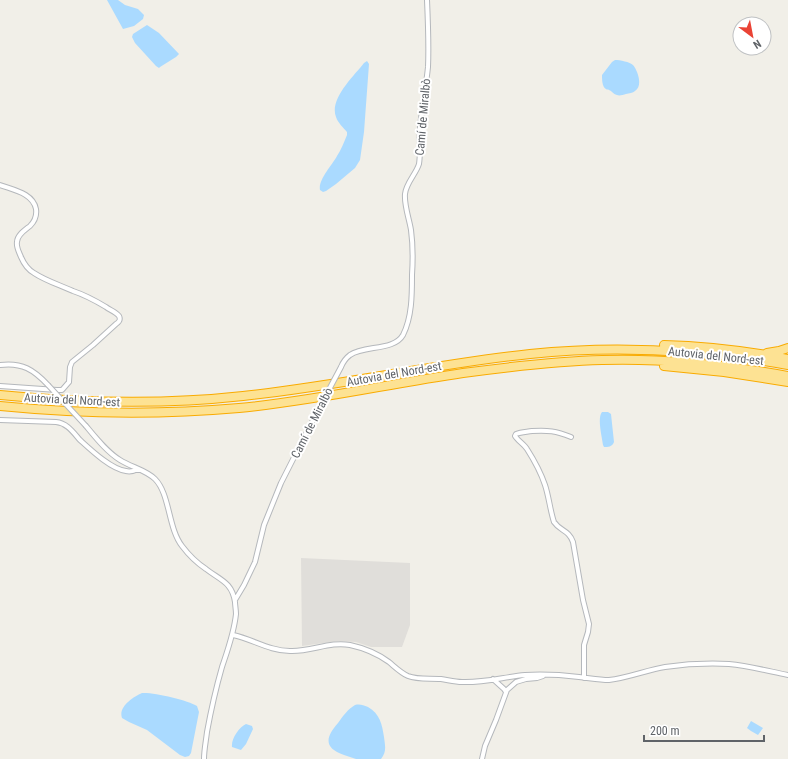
<svg xmlns="http://www.w3.org/2000/svg" width="788" height="759" font-family="'Roboto Condensed',sans-serif">
<rect width="100%" height="100%" fill="#f1efe8"/>
<path fill="#e0deda" d="M301,558L410,563V625L402,647H371L356,642L338,641L302,646Z"/>
<path fill="#aadaff" d="M107,0H118L125,5L138,9L144,15L143,19L134,26L123,29Z
M147,25L159,33L179,54L176,57L160,67L159,68L156,66L135,43L132,37L133,34Z
M615,60C620,60 630,62 633,65C638,71 643,86 635,91C633,93 629,93 626,94C623,95 619,96 617,95C613,94 612,91 609,90C608,89 607,90 606,89C602,87 602,79 602,75L612,62Z
M367,61L369,64L364,132L360,160L355,168L336,184L326,191L323,192L320,190C318,180 332,165 337,156C341,150 344,142 347,135V132C343,127 338,123 336,117C329,99 354,76 364,63Z
M602,412H608L611,414L614,442C612,447 608,447 604,447L603,445C602,437 597,418 602,412Z
M142,693C153,692 188,700 197,706L199,712L191,753L189,756L185,757L180,755L147,730L129,722L122,718C118,707 133,697 142,693Z
M355,705C360,704 363,705 368,707C380,714 382,724 384,737C385,745 387,752 381,759C373,759 364,759 356,759C352,758 348,756 344,755C324,748 325,738 338,723C343,716 348,709 355,705Z
M751,721L763,728L758,735L751,731L747,728Z
M246,724L252,726L253,729L246,744L241,750L232,747C231,739 239,727 246,724Z"/>
<g fill="none" stroke-linecap="round" stroke-linejoin="round">
<defs>
<path id="street" d="M0,185C13,190 33,193 36,209C37,216 35,221 30,226C25,230 17,235 17,242C16,247 19,252 21,257C24,264 27,269 34,273C46,281 60,285 73,291C85,295 96,301 106,307C110,310 116,312 119,316C121,320 119,322 116,324L93,345L72,362L70,367L69,382L62,390H57L0,386
M0,365C22,362 34,370 48,385
M341,367C343,362 346,358 350,355C364,345 394,351 403,335C412,317 412,295 412,275C413,260 413,245 411,230C409,218 404,205 405,194C406,183 416,174 419,164C421,152 419,139 420,127C422,107 426,87 428,67C429,45 428,22 427,0
M0,420L56,422C67,423 73,432 80,440C91,450 111,469 126,471C130,472 134,471 138,469
M86,426C96,438 107,452 120,460C131,467 146,470 155,479C170,494 168,528 182,546C188,554 197,563 206,569C220,580 232,582 235,602C235,605 236,610 236,614C234,633 228,649 222,667C216,688 211,710 207,732C206,741 204,750 204,759
M571,437C556,431 548,430 532,431C526,432 521,432 516,434L515,436C518,441 524,444 527,449C534,460 541,473 545,485C549,497 550,510 554,522C560,531 569,530 573,542L583,600L589,624L588,632L584,645V678
M235,600L244,585L255,562L264,525L281,483L316,414
M233,635C252,639 270,651 290,651C311,652 330,641 350,645C364,648 378,654 389,662C395,667 401,673 408,676C418,680 430,678 441,679C448,680 455,682 462,682C483,683 504,677 525,675C543,674 562,675 579,677C589,678 599,680 609,680C628,678 647,670 665,667C686,664 708,663 729,664C749,666 768,671 788,675
M493,679L504,689L506,692
M482,759L485,746L496,720L507,690L516,682L526,679L537,678L543,676"/>
<path id="highway" d="M664,345C705,346 747,351 788,359
M767,353L779,351L788,348
M664,366L724,372L788,382
M0,395C81,403 162,405 243,396C339,386 434,364 530,354C616,345 703,350 788,365
M0,406C80,414 159,415 239,408C314,401 388,384 463,373C508,367 556,361 602,360C664,358 727,365 788,376"/>
</defs>
<use href="#street" stroke="#b5b8bc" stroke-width="6"/>
<use href="#highway" stroke="#f9ab00" stroke-width="10"/>
<use href="#street" stroke="#fff" stroke-width="4"/>
<use href="#highway" stroke="#fde293" stroke-width="8"/>
<defs>
<path id="street-bridge" d="M48,385L86,426
M316,414L341,367"/>
</defs>
<use href="#street-bridge" stroke="#b5b8bc" stroke-width="6" stroke-linecap="butt"/>
<use href="#street-bridge" stroke="#fff" stroke-width="4"/>
</g>
<g text-anchor="middle" stroke-width="4" stroke-linejoin="round" paint-order="stroke">
<g font-size="12" fill="#5f6368" stroke="#fff">
<text transform="translate(423 117) rotate(-85)" y="4">Camí de Miralbò</text>
<text transform="translate(716 356) rotate(6)" y="4">Autovia del Nord-est</text>
<text transform="translate(394 374) rotate(-10)" y="4">Autovia del Nord-est</text>
<text transform="translate(72 400) rotate(3)" y="4">Autovia del Nord-est</text>
<text transform="translate(312 423) rotate(-63)" y="4">Camí de Miralbò</text>
</g>
</g>
<g transform="translate(752 36) rotate(148)"><circle r="19" fill="#ffffff" stroke="#bfc1c3"/>
<path d="M0-3L7 15L0 10L-7 15Z" fill="#ea4335"/>
<text y="-6" font-size="11" font-weight="bold" text-anchor="middle" fill="#5f6368">N</text>
</g>
<path d="M644 735v6h120v-6" fill="none" stroke="#5f6368" stroke-width="2"/>
<text x="650" y="735" font-size="12" fill="#5f6368" stroke="#ffffff" stroke-width="3" paint-order="stroke">200 m</text>
</svg>
